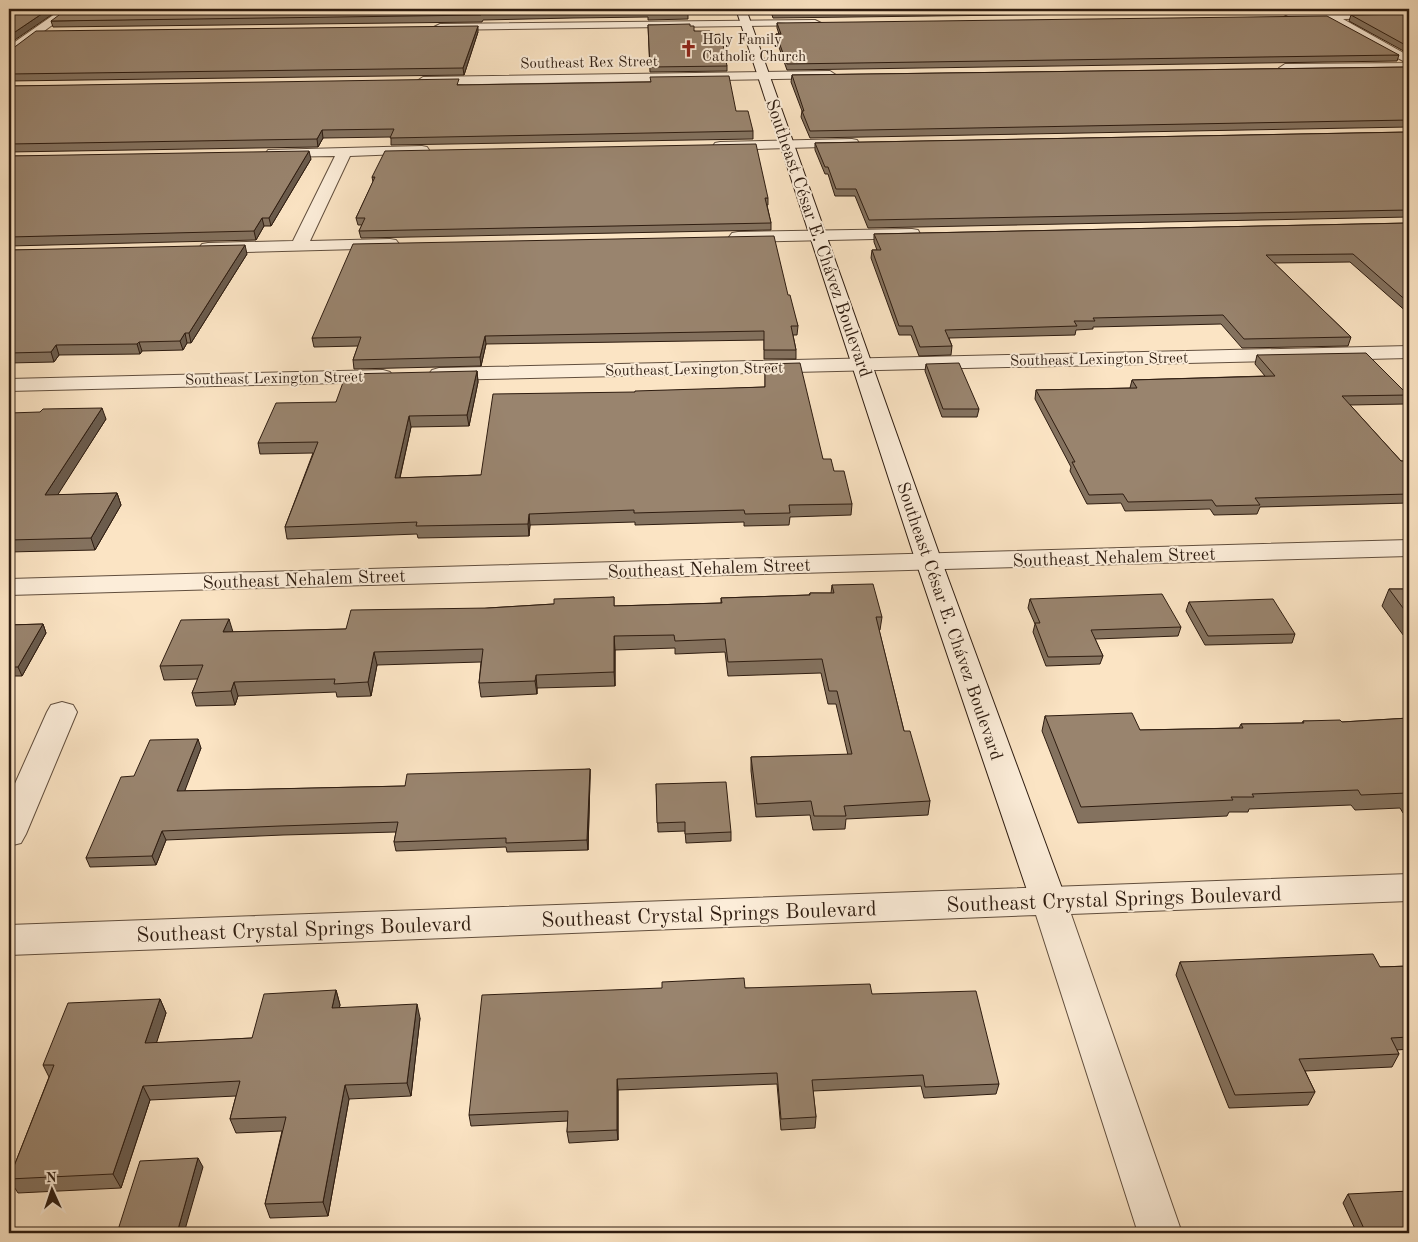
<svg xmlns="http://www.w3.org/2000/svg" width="1418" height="1242" font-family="'Old Standard TT',serif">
<rect width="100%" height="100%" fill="#fbe4c4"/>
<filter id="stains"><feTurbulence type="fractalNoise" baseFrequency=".004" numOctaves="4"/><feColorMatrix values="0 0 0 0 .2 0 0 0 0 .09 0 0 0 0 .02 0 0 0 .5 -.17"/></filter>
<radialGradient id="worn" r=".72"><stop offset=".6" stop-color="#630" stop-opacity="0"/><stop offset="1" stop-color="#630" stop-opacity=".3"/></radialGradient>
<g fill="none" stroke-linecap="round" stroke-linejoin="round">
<defs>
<path id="street" d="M62,9H74L13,54L9,55V46Z
M1409,12V18L1343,19L1409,56V71L1285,72L1279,68L1285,64L1407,63L1327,20H1290L1284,17L1290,14Z
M815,20L821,23L819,25L440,30L434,27L440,24Z
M830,71L836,75L834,78L423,85L417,81L423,77Z
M852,139L857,140L859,143L857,146L720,150L715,149L713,146L715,143L720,142Z
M422,146L427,147L429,150L427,153L350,156L310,241L390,239L396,240L399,244L396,248L208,253L202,252L199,248L202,244L208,243L293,241L335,156L273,157L268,156L266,153L268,150Z
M912,229L918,230L920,234L918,238L738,242L732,241L729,237L732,233L738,232Z
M1409,346V358L439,380L432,378L429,374L432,370L439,368Z
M383,370L390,372L393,376L390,380L383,382L9,391V379Z
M1409,540V556L9,595V579Z
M62,702L73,705L77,712L26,834L21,843L9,846V797L47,712L51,705Z
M1409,874V901L1071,914L1182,1233H1138L1036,915L9,955V925Z"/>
<path id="secondary" d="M736,9H746L942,562L1067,902L1061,912L1049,916L1037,912L1031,902L916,562Z"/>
</defs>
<use href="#street" stroke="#614e3d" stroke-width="2"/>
<use href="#secondary" stroke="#2e1c10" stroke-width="2"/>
<use href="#street" fill="#fcedd9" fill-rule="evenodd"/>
<use href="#secondary" fill="#fcedd9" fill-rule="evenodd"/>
</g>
<path fill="#84725f" stroke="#2e1c10" d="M688,9V19L648,20V17L573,18L483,20L482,22L53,27L51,21Z
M770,9H1409V10L773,18Z
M1409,14V54L1349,21L1351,15Z
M777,23L1399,55L1397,61L787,70L776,39V34H779L777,28Z
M648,25L690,26L694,31L710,35L727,66V71L650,72Z
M478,32L464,75L9,81V82V49Z
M1409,67V127L810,138L801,117L802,111L791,82L792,75Z
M459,85L736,111L753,131V139L391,145V137L323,138L318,147L9,152V153V86Z
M1409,132V217L868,228L855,196H835L828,174H825L815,150V143Z
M9,156L311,159L271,226H264L256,240L9,246Z
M372,177L768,198V205H767L771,223V230L361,238L359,231L362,225H358L356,218L373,182Z
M1409,223V314L1350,262L1274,263L1351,337L1348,346L1242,348L1221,324L1093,327V329L1076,330L1075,335L949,338L952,346L951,355L919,356L911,335H899L871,258L872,250H877L874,242V234Z
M9,250L247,254L191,343H187L183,350L142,351L140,354L59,355L54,362L9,363Z
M788,295L798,326L797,335H793L796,350V359H764V340L486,344L481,366L354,369L353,360L358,346L314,347L312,338Z
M1257,355L1408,395L1405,404L1350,405L1401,461H1409V503L1260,507L1257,514L1214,515L1210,509L1125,511L1121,503L1087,504L1070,471L1071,467L1035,399L1036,390L1130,388L1132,380L1265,376L1255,364Z
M765,364L823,459L834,471L852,504L851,515L790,517L789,525L744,526V522L635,525V522L530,525L529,536L418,538L417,534L287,539L285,527L313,453L260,454L258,443L336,402L477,371L478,382L469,426L411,427L400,478L481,475L635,392L765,387Z
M926,364L979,409L977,417H942L925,371Z
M9,413L106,419L57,495L117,493L121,505L95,550L9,552Z
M832,585L882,617L880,630H879L904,731L930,801L928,815L846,819L845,829L813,830L810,815L756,817L751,771V757L848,755L836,704H828L821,673L728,676L725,652L675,654V648L615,650V686L537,688V694L481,697L479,683L481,662L377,665L371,696L337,697L336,692L238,696L235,705L196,706L192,693L198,679L164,680L160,666L233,632L346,629L488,608L554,604L614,597V606L721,603V598L809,595L810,593H831Z
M1389,589H1409V643L1382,606Z
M1030,599L1181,627L1178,636L1095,639L1103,656L1100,664L1046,666L1033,632L1035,624L1028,608Z
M1189,602L1295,634L1292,643L1205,645L1186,611Z
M43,624L46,633L22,676H9V625Z
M1045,716L1140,730L1239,728L1241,724L1302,723L1303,721L1342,722L1409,718V813H1403L1400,808L1355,810L1351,805L1249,809L1248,812H1229L1227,816L1078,823L1042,731Z
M201,748L184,791L405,786L590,769V778L588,850L507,852L506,847L396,851L394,842L396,832L283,835L166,840L156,865L90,867L86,858L134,776Z
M656,784L731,832V841L686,843L685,831L658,832Z
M1180,962L1380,967L1409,966V1049L1397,1050L1399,1054L1392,1067L1305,1071L1315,1092L1308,1105L1229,1108L1176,975Z
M745,988L872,994L999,1084L996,1094L924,1098L921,1086L813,1091L816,1117L815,1128L781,1130L777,1084L618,1090V1140L569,1143L567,1132L568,1121L471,1126L469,1115Z
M336,990L340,1005L339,1008L420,1018L411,1096L349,1099L328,1216L270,1218L265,1204L282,1131L236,1133L230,1119L236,1096L150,1100L121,1188L18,1193L9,1179L49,1077L43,1065L160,999L166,1013L156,1043L252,1038Z
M1348,1194L1409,1233H1357L1343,1203Z"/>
<path fill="#6b5c4d" stroke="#2e1c10" d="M49,9H60L9,44V36Z
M478,26V32L464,75L463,68Z
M322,130L323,138L318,147L317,139Z
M309,151L311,159L271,226L269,218Z
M262,218L264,226L256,240L254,231Z
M245,245L247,254L191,343L189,333Z
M185,333L187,343L183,350L180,341Z
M485,336L486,344L481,366L480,357Z
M139,342L142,351L140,354L137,344Z
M56,345L59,355L54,362L51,352Z
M477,371L478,382L469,426L467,415Z
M102,408L106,419L50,507L45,495Z
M409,416L411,427L397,490L395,478Z
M117,493L121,505L95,550L91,538Z
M529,514L530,525L529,536L528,524Z
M229,619L233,632H223Z
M43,624L46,633L22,676L18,667Z
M614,636L615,650V686L614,672Z
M374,652L377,665L371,696L368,682Z
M536,675L537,688V694L535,681Z
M234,682L238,696L235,705L231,691Z
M198,739L201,748L181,801L177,791Z
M590,769V778L588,850L587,840Z
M162,831L166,840L156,865L152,856Z
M336,990L340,1005L336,1022L332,1008Z
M160,999L166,1013L152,1057L145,1043Z
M417,1004L420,1018L411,1096L407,1083Z
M617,1079L618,1090V1140L617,1130Z
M345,1085L349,1099L328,1216L323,1202Z
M143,1086L150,1100L121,1188L113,1174Z
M198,1158L203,1167L184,1233H177Z"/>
<path fill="#99846e" stroke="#2e1c10" d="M9,9H49L9,36Z
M67,9H688V13H648V10L573,11L482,14L481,15L51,21Z
M772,9H1074L773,12Z
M1409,14V47L1351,15Z
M1327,16L1399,55L787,64L776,34H781L777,23Z
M690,24V26H694V31H710V35L721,34L727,66L650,67L648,25Z
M478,26L463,68L9,74V49H12L36,31Z
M1409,67V120L810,131L802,111H804L792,75Z
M729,76L736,111H748L753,131L390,138L394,129L322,130L317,139L9,144V86L459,79L457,85L651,82L650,77Z
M1409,132V210L869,220L856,189H836L828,167H825L815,143Z
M756,144L768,198H765L771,223L359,231L365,218H356L375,177H372L385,151Z
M309,151L269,218H262L254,231L9,237V156Z
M1409,223V303L1353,254L1266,255L1351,337L1244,339L1223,315L1093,318L1095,321H1074L1077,326L945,330L952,346L920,347L912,326H899L872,250H881L874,234Z
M774,236L788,295H790L798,326H791L796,350H764V331L485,336L480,357L353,360L361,337L312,338L353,244Z
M245,245L189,333H185L180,341L139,342L137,344L56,345L51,352L9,353V347L11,345H9V250Z
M1366,353L1408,395L1342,396L1401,461H1409V494L1255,498L1260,505L1216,506L1212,500L1128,502L1123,494L1089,495L1072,462H1075L1036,390L1137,388L1132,380L1275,376L1257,355Z
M800,363L823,459H831L834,471H844L852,504L789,505L790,513L745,514L744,510L634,513V510L529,514L528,524L416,526L417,522L285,527L318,442L258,443L276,403L336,402L346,374L477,371L467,415L409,416L395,478L481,475L493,394L635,392V391L765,387V364Z
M959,363L979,409H943L926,364Z
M102,408L45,495L117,493L91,538L9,540V413L40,412L43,409Z
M873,584L882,617H876L904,731H910L930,801L844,806L846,816H814L811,801L757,804L751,757L852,754L837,691H829L822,659L728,662L725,639L675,641L674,635L614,636V672L536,675L535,681L479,683L483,649L374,652L368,682L334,684L335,679L234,682L231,691L192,693L203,665L160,666L181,620L229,619L223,632L346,629L351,610L488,608L554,604V599L614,597V606L722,603L721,598L810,595V593H834L832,585Z
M1389,589H1409V616Z
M1162,594L1181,627L1091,630L1103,656L1048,657L1035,623H1040L1030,599Z
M1273,599L1295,634L1208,636L1189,602Z
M43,624L18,667H9V625Z
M1132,713L1140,730L1243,728L1241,724L1304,723L1303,721L1340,720L1342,722L1409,718V796L1407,793L1361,795L1358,790L1252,794L1254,797H1231L1233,800L1081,807L1045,716Z
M198,739L177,791L405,786L407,774L590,769L587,840L506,843V838L394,842L398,822L280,826L162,831L152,856L86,858L121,777L134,776L150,740Z
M726,782L731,832L685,834V822L657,823L656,784Z
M1373,954L1380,967L1409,966V1037L1391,1038L1399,1054L1299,1059L1315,1092L1235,1095L1180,962Z
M744,978L745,988L870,984L872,994L976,991L999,1084L925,1087L923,1075L812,1080L816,1117L781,1119L777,1073L617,1079V1130L567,1132L568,1111L469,1115L482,995L662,988V982Z
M336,990L332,1008L417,1004L407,1083L345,1085L323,1202L265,1204L286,1117L230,1119L240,1081L143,1086L113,1174L9,1179L54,1065H43L68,1003L160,999L145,1043L252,1038L264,994Z
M198,1158L177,1233H117L140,1161Z
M1409,1191V1233H1366L1348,1194Z"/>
<defs>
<symbol id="church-bare" viewBox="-9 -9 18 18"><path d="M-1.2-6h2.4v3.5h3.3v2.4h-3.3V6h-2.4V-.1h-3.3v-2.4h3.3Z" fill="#8f2418" stroke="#fcedd9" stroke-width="2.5" paint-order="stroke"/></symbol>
</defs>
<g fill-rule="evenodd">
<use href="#church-bare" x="676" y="36" width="25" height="25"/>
</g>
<g text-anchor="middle" stroke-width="4" stroke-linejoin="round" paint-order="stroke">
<g font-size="15" fill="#2e1c10" stroke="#fcedd9" text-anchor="start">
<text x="702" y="44">Holy Family<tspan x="702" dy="17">Catholic Church</tspan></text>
</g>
<g font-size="15" fill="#2e1c10" stroke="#fcedd9">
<text transform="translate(589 62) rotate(-1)" y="5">Southeast Rex Street</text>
<text transform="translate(1099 359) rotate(-1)" y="5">Southeast Lexington Street</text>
<text transform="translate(694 369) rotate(-1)" y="5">Southeast Lexington Street</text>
<text transform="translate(274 378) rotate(-1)" y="5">Southeast Lexington Street</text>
</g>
<g font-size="18" fill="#2e1c10" stroke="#fcedd9">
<text transform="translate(819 238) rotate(71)" y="6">Southeast César E. Chávez Boulevard</text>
<text transform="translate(1114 557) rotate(-2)" y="6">Southeast Nehalem Street</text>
<text transform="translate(709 568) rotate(-2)" y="6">Southeast Nehalem Street</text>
<text transform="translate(304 579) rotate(-2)" y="6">Southeast Nehalem Street</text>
<text transform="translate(950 621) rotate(71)" y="6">Southeast César E. Chávez Boulevard</text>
</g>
<g font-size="21" fill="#2e1c10" stroke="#fcedd9">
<text transform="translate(1114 899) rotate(-2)" y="7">Southeast Crystal Springs Boulevard</text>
<text transform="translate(709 914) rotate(-2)" y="7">Southeast Crystal Springs Boulevard</text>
<text transform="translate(304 929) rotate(-2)" y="7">Southeast Crystal Springs Boulevard</text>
</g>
</g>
<rect width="1418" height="1242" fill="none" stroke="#fbe4c4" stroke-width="30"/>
<rect x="10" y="10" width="1398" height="1222" fill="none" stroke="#2e1c10" stroke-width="2.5"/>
<rect x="15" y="15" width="1388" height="1212" fill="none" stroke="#2e1c10"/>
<g transform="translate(52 1190) rotate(357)" stroke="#fcedd9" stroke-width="4" paint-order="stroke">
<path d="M0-4L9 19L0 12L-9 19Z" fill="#2e1c10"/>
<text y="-8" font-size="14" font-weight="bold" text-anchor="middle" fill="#2e1c10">N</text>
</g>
<rect width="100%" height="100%" filter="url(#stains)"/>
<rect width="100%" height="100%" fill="url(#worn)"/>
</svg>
